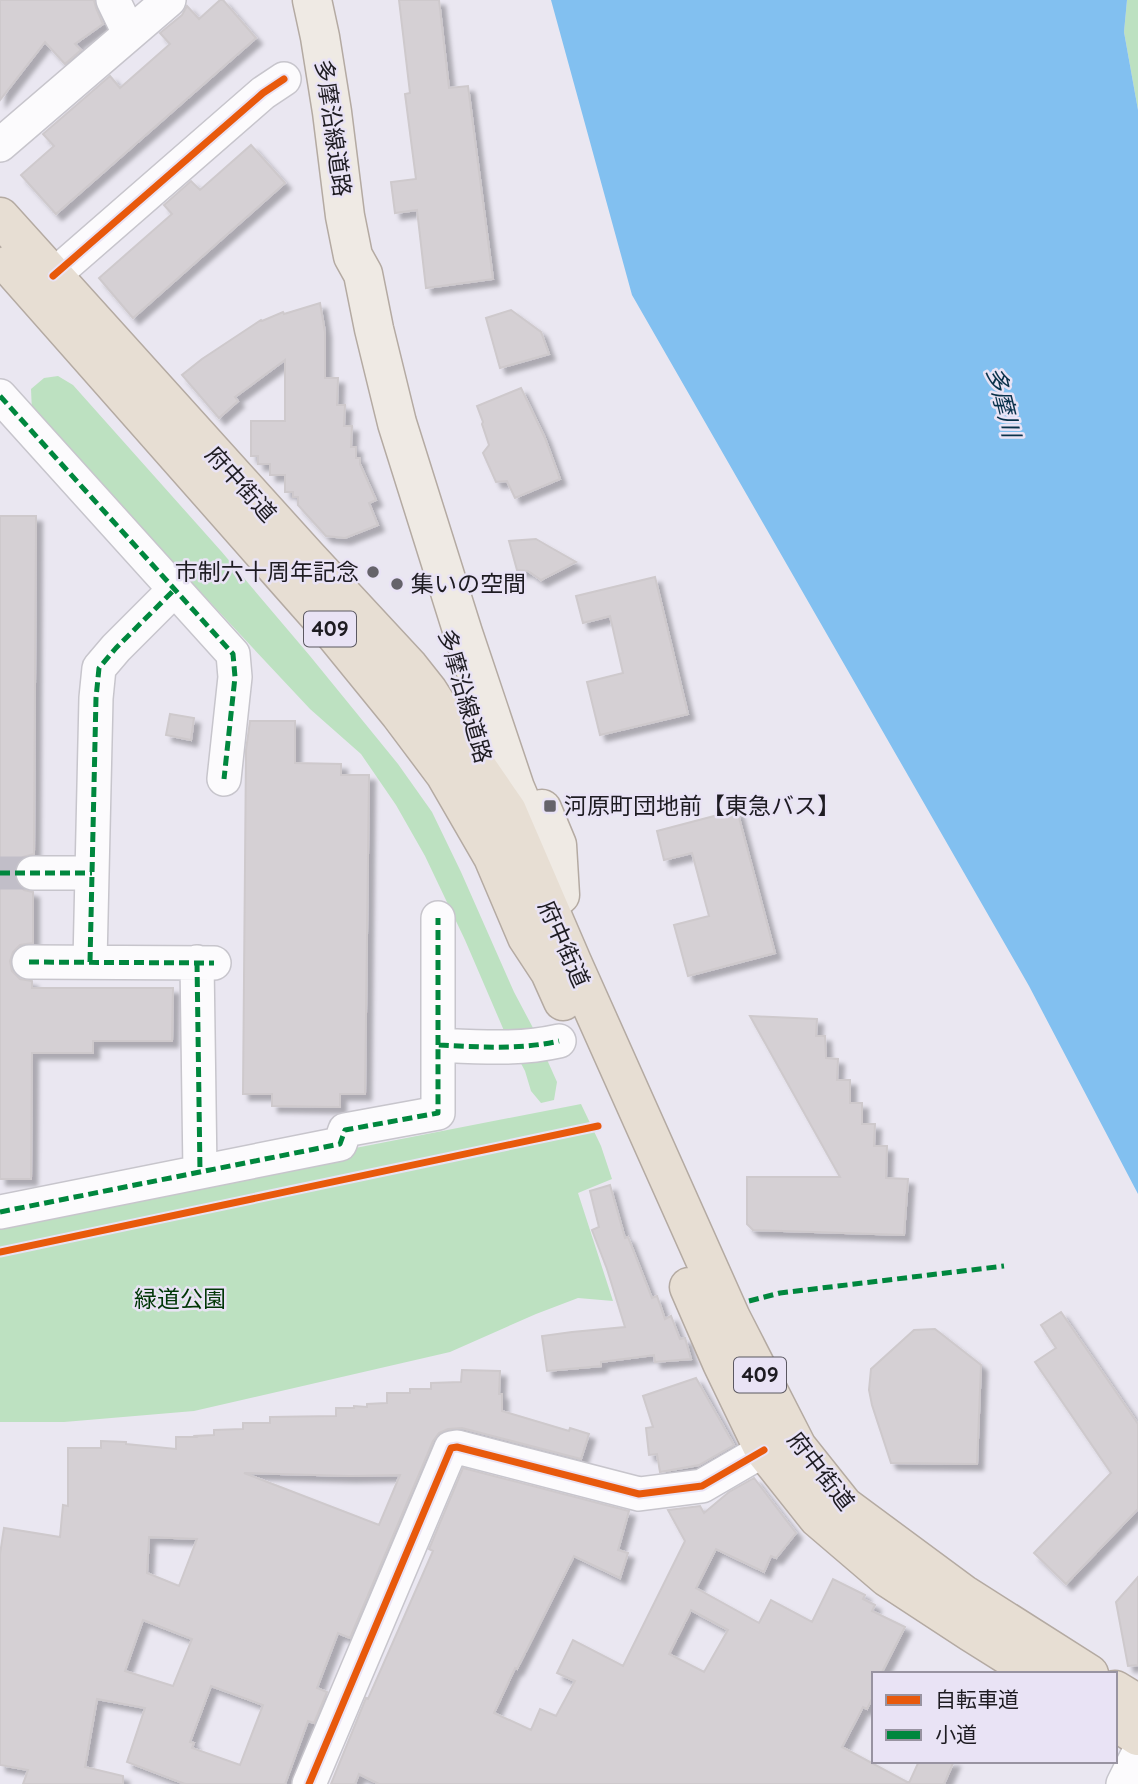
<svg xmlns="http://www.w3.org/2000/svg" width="1138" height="1784" font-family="Quicksand,'Noto Sans JP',sans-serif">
<defs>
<filter id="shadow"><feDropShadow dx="6" dy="6" stdDeviation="2" flood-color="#0004"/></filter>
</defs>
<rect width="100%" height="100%" fill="#eae7f1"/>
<path fill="#bde1c1" d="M1127,0H1138V110L1124,32Z
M58,376L73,385L221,551L310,656L398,764L432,812L461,872L514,992L532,1026L557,1082L554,1100L541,1103L531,1091L525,1071L505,1033L465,940L425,856L396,805L361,754L310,709L32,412L31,389L44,378Z
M581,1104L601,1146L612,1179L578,1193L613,1301L578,1298L536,1314L450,1352L194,1411L64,1422H0V1221L299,1159Z"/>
<path fill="#82c0f0" d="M551,0H1127L1124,32L1138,110V1194L1029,986L632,295Z"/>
<path fill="#d5d0d4" stroke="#cec9cc" stroke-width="2" fill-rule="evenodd" filter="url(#shadow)" d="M0,0H94L96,8L103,24L75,44L81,50L65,64L45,42L0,100Z
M220,0H223L256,38L56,214L21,175L54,146L43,134L110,76L120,88L170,44L160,33L182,15L187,6L199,19Z
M399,0H439L449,88L468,86L493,279L426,288L417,210L395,213L391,182L416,179L405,94L410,93Z
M251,145L285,183L133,318L99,278L172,214L164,205L191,181L200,190Z
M320,303L325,332V378H338L337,405H345L344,426H352L351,447H356V458H360V464L376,500L369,503L378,525L345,538L326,536L298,505V497H293V492H285V475H270V464H258V456H251V421H285V360L235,397L238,401L219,418L182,375L202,359L261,320L262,321L283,312L284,314Z
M511,310L541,332L549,354L500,368L486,318Z
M521,388L545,438L560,479L515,498L507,481L496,482L483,453L489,445L482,424L483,422L477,406Z
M0,516H36L34,854L23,857L16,864L14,872L17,883L24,890L33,892V943L20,945L13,952L10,961L12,971L20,979L32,981V988H173L172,1041H93V1053H32L31,1179H0Z
M536,539L548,546L576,562L541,580L528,571L517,570L509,541Z
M655,577L688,714L600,735L587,682L623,673L610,616L583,623L576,596Z
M170,714L194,718L191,740L166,735Z
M250,721H295V763L341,764V775H369L365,1094H340V1107L272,1106V1094H243L246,750Z
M737,810L775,953L688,976L674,925L709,916L692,853L664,860L657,831Z
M750,1016L817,1019L816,1036H825L826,1058L838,1059L837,1080H850V1103H862V1124H875L874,1146H887L886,1178L908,1179L904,1235L753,1230L747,1224V1177H840Z
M610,1185L625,1238L628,1237L652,1298L657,1296L665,1319L671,1316L680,1339L685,1338L691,1359L655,1362L654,1355L601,1362V1366L547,1371L542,1336L572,1332L625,1327L607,1269L592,1230L599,1227L590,1191Z
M1061,1312L1138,1424V1509L1066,1584L1034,1553L1111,1473L1035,1362L1056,1348L1041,1325Z
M935,1329L981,1365L977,1464L891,1463L872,1405L869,1390L871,1369L914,1330Z
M462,1370L500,1371L499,1394H502V1411L569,1431L570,1428L589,1434L581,1459L462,1428L448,1429L439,1433L433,1441L350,1638L338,1633L317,1688L327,1692L314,1723L308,1721L285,1784H185L127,1762L145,1708L97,1699L85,1767L123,1776V1784H23L28,1770L0,1765V1554L4,1528L60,1537L63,1505L68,1506V1448H101V1441L126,1442V1444L176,1449V1437H196L195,1436L214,1435V1430L243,1429V1423H270V1417L336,1416V1408H354V1406L367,1407V1404L387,1403V1393H410V1389H431V1383L461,1382ZM244,1473L350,1476L400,1475L379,1525ZM149,1537L197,1539L179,1586L147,1573ZM143,1620L192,1639L173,1686L125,1671ZM211,1686L263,1705L240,1765L192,1748L194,1743L190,1742Z
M696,1378L734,1445L699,1465L660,1472L657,1454L649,1455L646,1428L653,1427L643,1396Z
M463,1468L629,1511L618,1550L628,1553L620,1578L574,1556L517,1669L515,1668L494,1713L531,1730L540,1709L556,1716L575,1681L557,1673L573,1640L623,1666L685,1541L668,1510L700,1506L704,1513L729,1492L754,1478L796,1533L776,1558L771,1556L764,1572L716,1549L696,1588L759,1623L771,1600L812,1622L833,1579L865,1595L863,1599L875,1605L872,1611L905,1627L881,1674H874V1695L867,1709L863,1707L842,1747L909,1783L919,1761H954L944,1784H379L359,1774L355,1784H331L366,1698L368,1699L433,1551L429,1549ZM691,1610L728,1630L704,1672L669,1654Z
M1138,1577V1665L1128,1666L1116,1602Z"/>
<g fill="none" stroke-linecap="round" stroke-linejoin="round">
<path stroke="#c1bec8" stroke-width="33" stroke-dasharray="33 17" stroke-linecap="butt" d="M0,873H33"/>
<defs>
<path id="minor" d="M113,0L129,33
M0,145L169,0
M53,276L263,93L284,79
M0,396L233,654L235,677L224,779
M33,873H92
M29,962L214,963
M90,962L96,698L99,668L116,648L175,589
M197,962L200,1172
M438,1045V918
M0,1212L340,1144L345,1130L438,1113V1045C478,1047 520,1050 559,1041
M309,1784L451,1448L457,1447L639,1494L702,1486L764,1450
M1123,1784L1138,1754"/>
<path id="major" d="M312,0L320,37L332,112L345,216L353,256L363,274L374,329L397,423L463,633L515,788L537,840
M542,809L557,845L560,895"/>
<path id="highway" d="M0,217L307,557L409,667L428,691L472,760L507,811L572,962L731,1318L797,1447L844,1506L963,1594L1089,1674
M9,265L334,633L400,714L445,774L493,857L527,937L550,972L563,1001
M689,1287L722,1363L764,1450L818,1518L887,1577L971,1632L1038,1674
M1115,1690L1138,1704
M1115,1721L1138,1736"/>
</defs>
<use href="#minor" stroke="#c7c5cc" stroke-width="36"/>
<use href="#major" stroke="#b4aaa2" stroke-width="41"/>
<use href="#highway" stroke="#b4aaa2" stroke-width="41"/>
<use href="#minor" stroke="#fcfbfd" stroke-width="33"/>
<use href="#major" stroke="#efeae4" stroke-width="38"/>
<use href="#highway" stroke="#e7ded3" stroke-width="38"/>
<path stroke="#00873e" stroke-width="5" stroke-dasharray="10 5" stroke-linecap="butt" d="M0,396L233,654L235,677L224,779
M0,873H92
M29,962L214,963
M90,962L96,698L99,668L116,648L175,589
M197,962L200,1172
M438,1045V918
M0,1212L340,1144L345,1130L438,1113V1045C478,1047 520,1050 559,1041
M749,1301L780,1293L1004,1266"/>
<defs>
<path id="cycleway" d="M53,276L263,93L284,79
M0,1252L598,1126
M309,1784L451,1448L457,1447L639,1494L702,1486L764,1450"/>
</defs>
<use href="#cycleway" stroke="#e9e3f5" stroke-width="11"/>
<use href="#cycleway" stroke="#e8590c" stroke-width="7"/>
</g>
<g fill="#65636a" stroke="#e9e3f5" stroke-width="2.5">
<circle cx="373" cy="572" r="7"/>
<circle cx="397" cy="584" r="7"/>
<rect x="543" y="799" width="14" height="14" rx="3.5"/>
</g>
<g text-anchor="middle" stroke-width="5" stroke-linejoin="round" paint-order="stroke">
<g fill="#e9e3f5" stroke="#5b5861" stroke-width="2">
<rect x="304" y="611.5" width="52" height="35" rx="5"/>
<rect x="734" y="1357.5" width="52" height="35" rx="5"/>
</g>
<g font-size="21" font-weight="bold" fill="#1e1c22">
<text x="330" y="636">409</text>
<text x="760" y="1382">409</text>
</g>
<g font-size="23" fill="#1e1c22" stroke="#e9e3f5">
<text transform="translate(333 128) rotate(82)" y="8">多摩沿線道路</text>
<text transform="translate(241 484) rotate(48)" y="8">府中街道</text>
<text transform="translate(465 696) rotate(74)" y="8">多摩沿線道路</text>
<text transform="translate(564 944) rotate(66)" y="8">府中街道</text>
<text transform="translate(821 1471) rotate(52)" y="8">府中街道</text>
</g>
<g font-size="23" fill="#1e1c22" stroke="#e9e3f5" text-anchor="start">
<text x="359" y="580" text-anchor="end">市制六十周年記念</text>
<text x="411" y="592">集いの空間</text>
<text x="564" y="814">河原町団地前【東急バス】</text>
</g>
<g font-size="23" fill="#003606" stroke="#e9e3f5">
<text x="180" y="1307">緑道公園</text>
</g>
<g font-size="24" font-style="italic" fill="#09314a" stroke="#e9e3f5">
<text transform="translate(1003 402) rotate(76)" y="8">多摩川</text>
</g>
</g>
<rect x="872" y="1672" width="245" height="91" fill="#e9e3f5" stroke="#9893a1" stroke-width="2"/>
<rect x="886" y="1695" width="35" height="10" fill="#e8590c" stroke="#9893a1" stroke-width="2"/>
<text x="935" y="1707" font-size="21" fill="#1e1c22">自転車道</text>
<rect x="886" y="1730" width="35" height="10" fill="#00873e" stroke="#9893a1" stroke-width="2"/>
<text x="935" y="1742" font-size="21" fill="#1e1c22">小道</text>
</svg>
